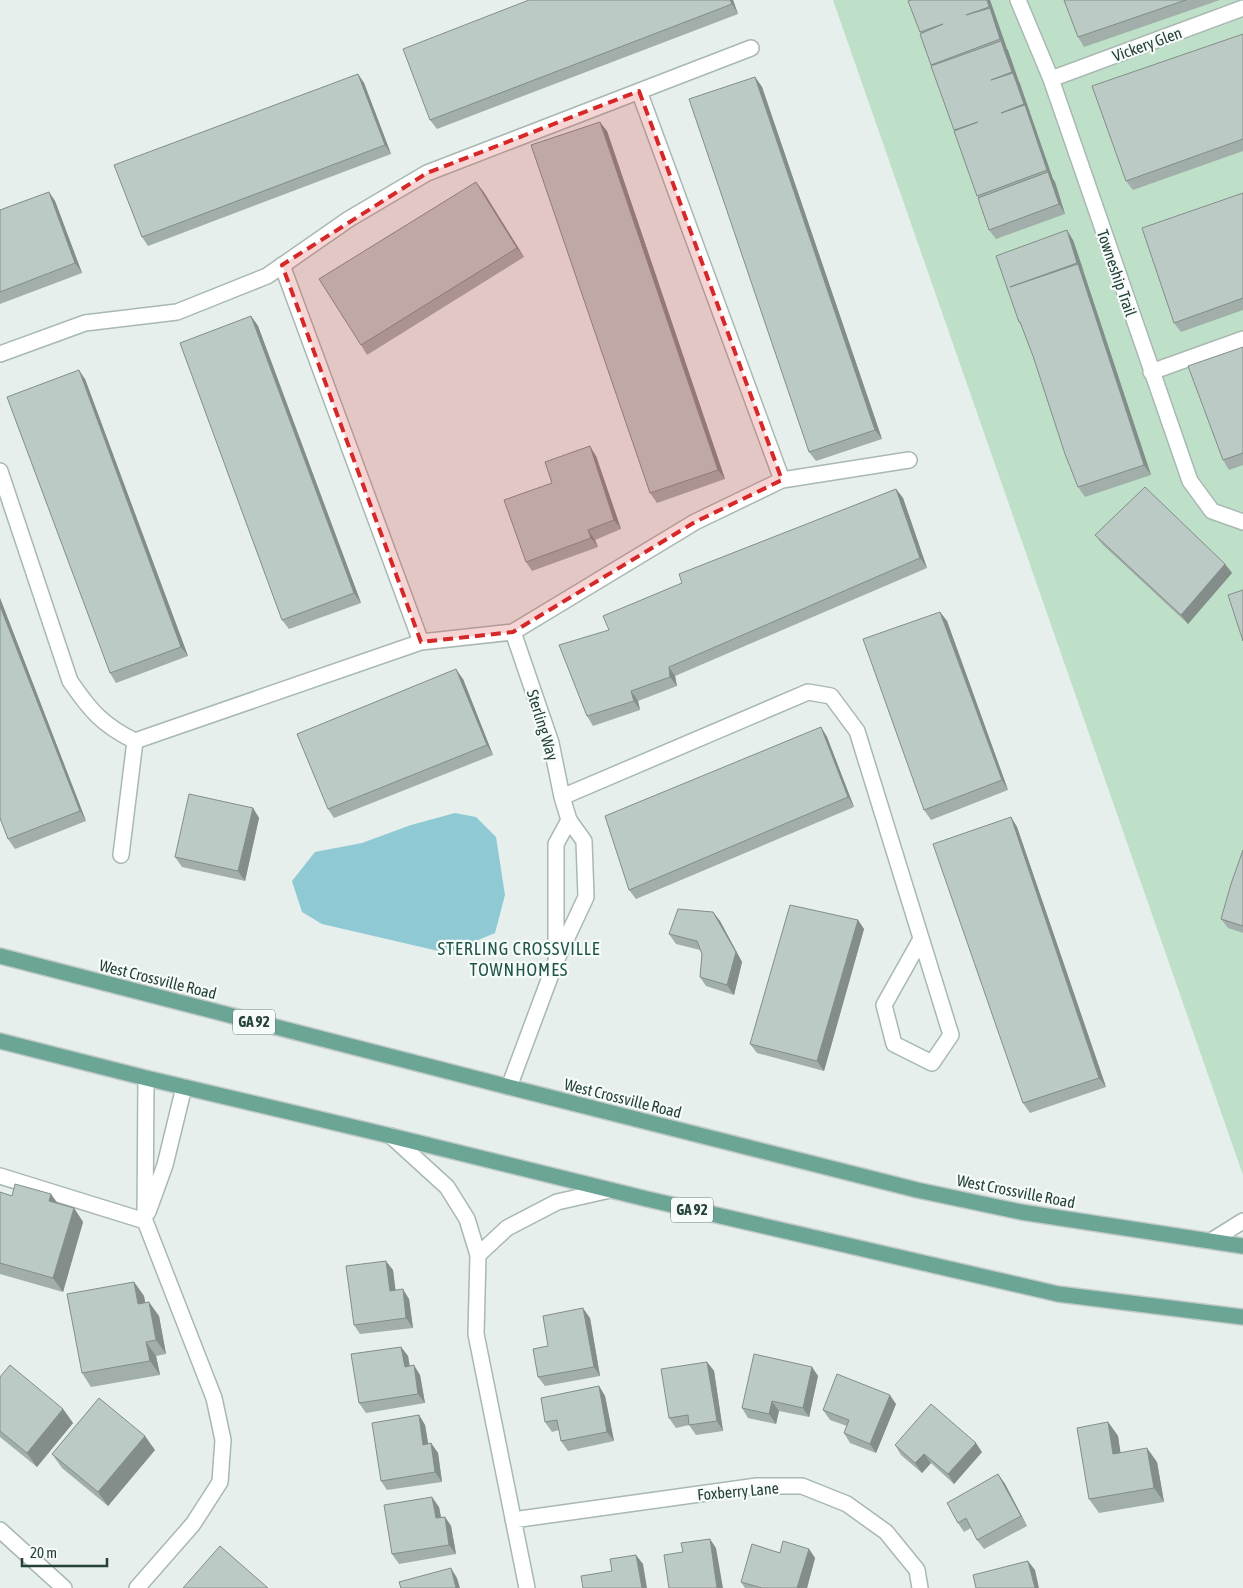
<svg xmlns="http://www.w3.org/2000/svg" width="1243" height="1588" font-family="'Asap Condensed',sans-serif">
<rect width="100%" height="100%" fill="#e6efeb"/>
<path fill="#bfe0c8" d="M833,0H1243V1175Z"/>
<path fill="#8ec9d4" d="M455,813L476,817L496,837L505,895L495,933L447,953L322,924L302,912L292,881L315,852L362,843L411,825Z"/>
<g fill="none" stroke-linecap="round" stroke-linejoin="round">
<defs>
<path id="minor" d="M1018,0L1051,79L1190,481L1212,511L1243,522
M1051,79L1243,8
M639,91L782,480
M282,265L421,642
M0,354L85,323L177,312L267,276L349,219L427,173L751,48
M1151,372L1243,339
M0,471L70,681C90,710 102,725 135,741L421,642L513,632L695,522L782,480L909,460
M562,797L808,692L831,696L857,731L951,1035L932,1063L894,1044L884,1005L921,939
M121,855L135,741
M556,957V844L569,820
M509,1087L556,961L586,897L584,841L569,820L562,797L551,743L513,632
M391,1136L447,1187L467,1219L478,1255L476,1334L527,1588
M0,1176L145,1221
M148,1212L165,1165L184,1087
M1211,1241L1243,1221
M478,1255L507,1228L557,1202L610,1190
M513,1520L757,1486H802L847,1504L886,1532L917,1570L920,1588
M0,1530L64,1588
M137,1588L193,1524L220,1482L223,1440L214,1398L145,1221L146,1078"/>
<path id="primary" d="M0,956L509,1087L917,1190L1021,1212L1243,1246
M0,1041L146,1078L391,1136L647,1199L1058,1294L1243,1317"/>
</defs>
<use href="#minor" stroke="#a8b8b2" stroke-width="18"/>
<use href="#primary" stroke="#c2cac8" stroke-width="18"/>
<use href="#minor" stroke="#fff" stroke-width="15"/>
<use href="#primary" stroke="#6aa596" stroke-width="15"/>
</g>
<path fill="#a1aea9" d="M733,0L738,14L437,129L430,120Z
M990,0L1018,80L1020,83L1053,179L1055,182L1065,214L996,239L989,230L955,131L931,65L920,32Z
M1064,0H1220L1084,47L1078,37Z
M1243,34V151L1133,190L1126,181Z
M358,74L364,83L391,154L148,246L142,237Z
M755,77L762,87L882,439L816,461L809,452Z
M607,131L725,479L657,503L650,493Z
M483,191L524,257L367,355L361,345Z
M49,192L55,201L82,273L0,304V210Z
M1243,193V310L1181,332L1174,323Z
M1073,240L1151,475L1085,497L1078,487L1033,356L1022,327L1019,322L996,256Z
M251,316L258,326L361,603L289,629L282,620Z
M1243,347V465L1229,470L1223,460Z
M85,379L188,656L116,683L110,673Z
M596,456L621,529L595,540L598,547L532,571L526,562L552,483Z
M896,489L903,498L927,568L675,676L677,686L638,701L640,710L593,726L587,716L609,630L682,583Z
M1095,535L1225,564L1232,573L1188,624L1102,544Z
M0,598L86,821L15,849L8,839Z
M940,612L947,621L1008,790L931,820L924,810Z
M463,679L493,755L334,818L328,809Z
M821,727L827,737L854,807L636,899L629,890Z
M253,808L259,818L245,881L182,867L175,857Z
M1011,817L1017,827L1106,1087L1030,1113L1023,1103Z
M1243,850V933L1228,928L1221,919Z
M713,912L720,921L742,962L734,995L706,986L700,977L702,954L700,950L676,944L669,934Z
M858,920L864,929L824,1071L757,1053L750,1044Z
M0,1192L12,1196L58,1204L74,1208L83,1222L63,1292L0,1274Z
M393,1270L395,1290L409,1299L413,1328L360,1334L354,1325Z
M134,1282L144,1296L145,1303L159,1316L166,1354L156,1356L160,1375L91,1387L82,1373Z
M590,1318L600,1376L545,1386L538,1377L548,1346Z
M401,1347L408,1356L410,1366L420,1375L425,1403L366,1413L359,1403Z
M707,1362L714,1371L723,1431L696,1435L689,1425L676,1428L669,1418Z
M812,1367L818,1376L809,1417L779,1411L776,1424L748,1418L742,1408Z
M0,1377L63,1409L73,1423L37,1467L0,1437Z
M599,1386L605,1396L614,1441L568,1451L561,1441L559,1430L552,1432L545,1422Z
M896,1404L876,1453L850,1443L844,1433L847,1426L830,1420L823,1410Z
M419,1415L425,1425L428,1444L431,1443L438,1453L442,1482L387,1490L381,1481Z
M1108,1422L1118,1436L1120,1453L1157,1462L1164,1502L1099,1513L1089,1499Z
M895,1445L982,1452L954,1484L931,1463L922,1473L901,1455Z
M155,1450L108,1506L62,1468L52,1454Z
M998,1474L1005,1484L1027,1526L984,1549L977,1540L971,1528L964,1532L958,1523Z
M439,1507L441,1517H445L451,1526L456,1554L399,1564L392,1554Z
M809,1549L815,1558L807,1588H745L741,1582L780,1553Z"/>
<path fill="#838d89" d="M730,0H733L738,14L732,4Z
M987,0H990L1007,49L1000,39Z
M1001,41L1008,50L1053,179L1055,182L1065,214L1059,204L1048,173L1047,170Z
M358,74L364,83L391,154L385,145Z
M755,77L762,87L882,439L875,430Z
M600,122L607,131L725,479L718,470Z
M476,182L483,191L524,257L517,248Z
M49,192L55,201L82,273L75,263Z
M1067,230L1073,240L1084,272L1077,263Z
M1078,264L1084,273L1151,475L1144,465Z
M251,316L258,326L361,603L354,593Z
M79,370L85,379L188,656L181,647Z
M590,446L596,456L621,529L614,520Z
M896,489L903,498L927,568L920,558Z
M588,530L595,540L598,547L591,538Z
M1225,564L1232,573L1188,624L1181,615Z
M0,598L86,821L80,811L0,606Z
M940,612L947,621L1008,790L1002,780Z
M669,667L675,676L677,686L670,677Z
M456,669L463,679L493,755L487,745Z
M631,691L638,701L640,710L634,701Z
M821,727L827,737L854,807L848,797Z
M253,808L259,818L245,881L238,871Z
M1011,817L1017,827L1106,1087L1099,1078Z
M713,912L720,921L742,962L734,995L727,985Z
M858,920L864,929L824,1071L817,1061Z
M51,1194L61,1208L49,1201Z
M74,1208L83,1222L63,1292L53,1278Z
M386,1261L393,1270L397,1301L390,1291Z
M134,1282L144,1296L148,1318L138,1304Z
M403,1289L409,1299L413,1328L406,1318Z
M149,1302L159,1316L166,1354L156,1340Z
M583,1308L590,1318L600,1376L594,1367Z
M146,1342L156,1356L160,1375L150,1361Z
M401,1347L408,1356L411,1377L405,1367Z
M707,1362L714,1371L723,1431L717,1421Z
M414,1365L420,1375L425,1403L418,1394Z
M812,1367L818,1376L809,1417L803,1408Z
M599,1386L605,1396L614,1441L607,1432Z
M890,1395L896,1404L876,1453L870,1444Z
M772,1401L779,1411L776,1424L769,1414Z
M63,1409L73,1423L37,1467L27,1453Z
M419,1415L425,1425L430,1454L423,1445Z
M1108,1422L1118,1436L1123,1468L1113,1454Z
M145,1436L155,1450L108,1506L98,1492Z
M431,1443L438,1453L442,1482L435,1472Z
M976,1443L982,1452L954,1484L948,1474Z
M1147,1448L1157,1462L1164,1502L1154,1488Z
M924,1454L931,1463L922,1473L915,1463Z
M998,1474L1005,1484L1027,1526L1021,1516Z
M432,1497L439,1507L443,1528L436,1518Z
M445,1517L451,1526L456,1554L449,1545Z
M710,1539L716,1548L723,1588H717Z
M809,1549L815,1558L807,1588H797Z
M636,1555L643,1564L647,1588H642Z
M1028,1561L1035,1570L1039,1588H1035Z
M451,1568L457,1578L460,1588H456Z"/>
<path fill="#bbcac4" stroke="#838d89" d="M529,0H730L732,4L430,120L403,49Z
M911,0H987L989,7L966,15L990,8L1000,39L931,65L920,34L943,24L920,32L908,1Z
M1064,0H1186L1078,37Z
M1243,34V139L1126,181L1092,86Z
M1001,41L1012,72L991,80L1013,73L1024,104L1001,113L1025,105L1047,170L977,196L954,131L978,122L954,130L931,66Z
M358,74L385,145L142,237L114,165Z
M755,77L875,430L809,452L689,99Z
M600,122L718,470L650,493L531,145Z
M1048,172L1059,204L989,230L978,198Z
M476,182L517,248L361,345L319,279Z
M49,192L75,263L0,292V210Z
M1243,193V298L1174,323L1142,228Z
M1067,230L1077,263L1010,287L1078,264L1144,465L1078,487L1065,454L1033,356L1020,322H1019L996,256Z
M251,316L354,593L282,620L180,343Z
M1243,347V453L1223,460L1188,366Z
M79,370L181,647L110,673L7,397Z
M590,446L614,520L588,530L591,538L526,562L504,500L552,483L545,462Z
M1145,487L1225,564L1181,615L1095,535Z
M896,489L920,558L669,667L670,677L631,691L634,701L587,716L559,645L609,630L603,616L682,583L679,574Z
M1243,590V641L1228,595Z
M0,606L80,811L8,839L0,818Z
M940,612L1002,780L924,810L863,639Z
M456,669L487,745L328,809L297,734Z
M821,727L848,797L629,890L605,816Z
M189,794L253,808L238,871L175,857Z
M1011,817L1099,1078L1023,1103L933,844Z
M1243,850V926L1221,919L1231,884Z
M790,905L858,920L817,1061L750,1044Z
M678,909L713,912L736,952L727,985L700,977L702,954L697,941L669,934Z
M15,1184L51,1194L49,1201L74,1208L53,1278L0,1263V1192L12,1196Z
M386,1261L390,1291L403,1289L406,1318L354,1325L346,1266Z
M134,1282L138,1304L149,1302L156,1340L146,1342L150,1361L82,1373L67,1294Z
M583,1308L594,1367L538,1377L533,1349L548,1346L543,1316Z
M401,1347L405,1367L414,1365L418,1394L359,1403L351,1354Z
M754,1354L812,1367L803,1408L772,1401L769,1414L742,1408Z
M707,1362L717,1421L689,1425L688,1415L669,1418L661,1369Z
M10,1365L63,1409L27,1453L0,1431V1377Z
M837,1374L890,1395L870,1444L844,1433L849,1420L823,1410Z
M599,1386L607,1432L561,1441L557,1420L545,1422L541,1398Z
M99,1398L145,1436L98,1492L52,1454Z
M931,1404L976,1443L948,1474L924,1454L915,1463L895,1445Z
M419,1415L423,1445L431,1443L435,1472L381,1481L372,1423Z
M1108,1422L1113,1454L1147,1448L1154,1488L1089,1499L1077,1428Z
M998,1474L1021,1516L977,1540L966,1518L958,1523L947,1503Z
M432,1497L436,1518L445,1517L449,1545L392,1554L384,1505Z
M710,1539L717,1588H669L664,1555L683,1552L681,1543Z
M783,1541L809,1549L797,1588H762L741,1582L752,1544L780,1553Z
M220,1546L268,1588H183Z
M636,1555L642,1588H583L581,1576L612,1571L610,1559Z
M1028,1561L1035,1588H976L973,1575Z
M451,1568L456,1588H401L399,1582Z"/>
<path fill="#d62828" fill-opacity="0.2" stroke="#d62828" stroke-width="4" stroke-dasharray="10 6" stroke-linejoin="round" d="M639,91L782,480L695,522L513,632L421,642L282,265L427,173Z"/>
<g text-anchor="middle" stroke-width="4.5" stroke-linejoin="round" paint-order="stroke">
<g fill="#f7fbf9" stroke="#637a73" stroke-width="1">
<rect x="233" y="1009.5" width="42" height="25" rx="4"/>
<rect x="671" y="1197.5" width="42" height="25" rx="4"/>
</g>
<g font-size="15" font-weight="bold" fill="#24423a">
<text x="254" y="1027">GA 92</text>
<text x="692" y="1215">GA 92</text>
</g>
<g font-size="16" fill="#24423a" stroke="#f7fbf9">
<text transform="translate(1147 44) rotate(-20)" y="6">Vickery Glen</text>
<text transform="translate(1117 273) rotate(71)" y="6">Towneship Trail</text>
<text transform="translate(543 725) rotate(73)" y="6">Sterling Way</text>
<text transform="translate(158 979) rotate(14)" y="6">West Crossville Road</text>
<text transform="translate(623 1098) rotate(14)" y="6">West Crossville Road</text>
<text transform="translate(1016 1191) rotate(11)" y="6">West Crossville Road</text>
<text transform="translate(738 1491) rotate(-5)" y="6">Foxberry Lane</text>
</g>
<g font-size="18" letter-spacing="1" fill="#1f5548" stroke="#f7fbf9">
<text x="519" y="955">STERLING CROSSVILLE<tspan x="519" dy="21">TOWNHOMES</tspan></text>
</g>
</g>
<path d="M22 1558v8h85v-8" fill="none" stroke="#24423a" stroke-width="2.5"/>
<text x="30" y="1558" font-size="15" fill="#24423a" stroke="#f7fbf9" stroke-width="4" paint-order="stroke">20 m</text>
</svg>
